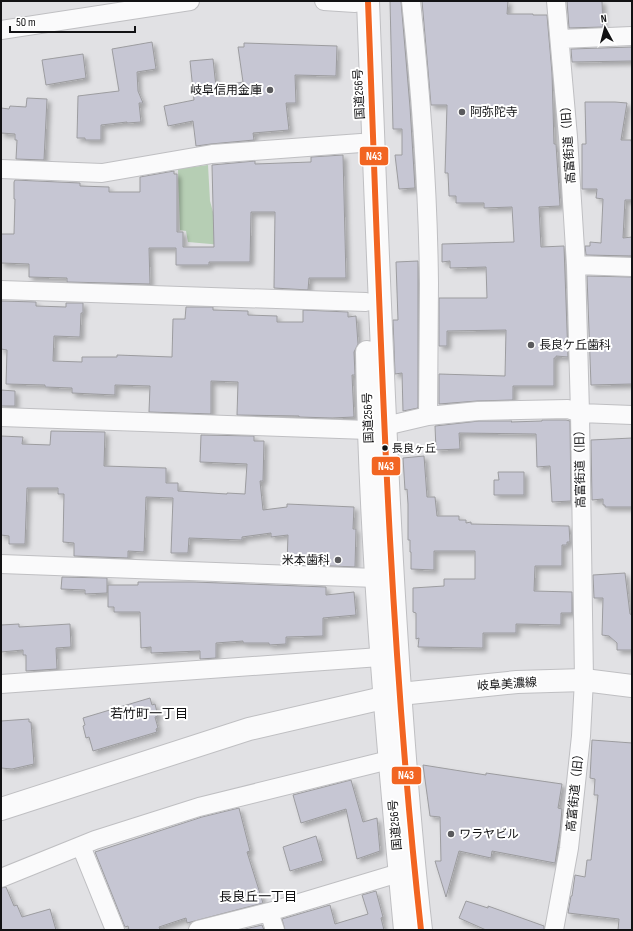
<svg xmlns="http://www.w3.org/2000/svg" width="633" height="931" font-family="'Sofia Sans Condensed','Noto Sans JP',sans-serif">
<defs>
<filter id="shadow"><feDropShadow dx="3.5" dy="3.5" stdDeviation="2" flood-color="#0004"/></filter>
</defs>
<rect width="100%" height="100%" fill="#e1e1e4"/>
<path fill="#b6ceb4" d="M208,165L210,201L222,245L188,242L186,231L180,230L178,169Z"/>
<path fill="#c6c6d3" stroke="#9c9c9f" filter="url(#shadow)" d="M390,1H401L410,107L415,188L399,189L395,155H402V129H393Z
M422,1H508L507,14H533V15H547L552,73L554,144H556L560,206L539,207L541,247L564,246L568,357L556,356V358H554V386H513V400L477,401L439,404V374L505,376L506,330L447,331V346H439V298H487L486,267L450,268V261L442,262V244L514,242L512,207L484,208V203H456V196H449L448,173H445L447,105H431Z
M567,1H602L603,27L569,28Z
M152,42L156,69L137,72L138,91L143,103H139L141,122L127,123V122L101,125V140H85V138H77L78,96L119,91L112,49Z
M244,43L337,46L336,76L295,75L296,103H286L289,130L253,133L254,140L211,144L196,146L193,121L168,126L164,106L194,100L190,61L213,59L216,87L243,82L238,47H244Z
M632,47V61L572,62L571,49Z
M83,54L86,78L46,85L42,60Z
M27,98L47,99L44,160L16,159L17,140H15V134L1,133V108L9,109L10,106L26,107Z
M585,102H615L627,103L621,140H631L632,144V200H625L623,238L632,237V256L586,255L585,246H590V242L601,243L603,199L596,198L597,189H582V144H586Z
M343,155L346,278H309L308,290L274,288L275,212H251L250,262H209V265H176V248H149L150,284L67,282V278L29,277V264L1,263V234H14L15,199H14V182L15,180L80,183V186L109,187V192H140V177L174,171V174H177V232H183V247H214L212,165L255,161V164L311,162V157Z
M418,261V408L403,411L402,373L395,374L393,320H398L396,262Z
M587,276L632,277V384L591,385Z
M1,301L36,302V306L66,307V303H83V313H81L80,337L54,336L53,361L82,362V357H117V355L172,357L173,319H185L186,307H213V310L248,311V315L277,316V322H303V310L348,312V317L356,316L358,344L354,352L355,375H352L354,417L332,418L299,417V416L237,415L238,382L211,381V414L149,412L150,386L115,385V395L72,393V388L45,387V385L6,384L7,350L1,349Z
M1,390L15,391V406H1Z
M542,420H566L570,421L571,501L552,502L550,466L537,467L536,434L459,433L460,449L436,450L435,426L479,421H512L511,422L542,421Z
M51,431L105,432L104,466L166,468V483H178V491L227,494V493L245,494L247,464L200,462L201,435L254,436V441H264L263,481H260L263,510L287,507V504L354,507L353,529H356L355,567L287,564L288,535L271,537V533L242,537V540L189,538L188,553H171L173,498L146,497L144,552L128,551V558L74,556V543L63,542L64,494H58V488H27L25,544H9V536L1,535V436L23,437L22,444L50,445Z
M632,438V507H605V505H603V499L592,500L591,440Z
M424,456L427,497H435L437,516H459V520H466V523L471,522V524L569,526L570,542H567V545H562V566H535L534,591L572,592V613H561V625L516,624V633H483V648L418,647L419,638L416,639V613L413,612V588L444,586V579H475V551H434V570L411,569V552H410V540H408V504L407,489L405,490L403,458Z
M498,472H524V495H494V480H499Z
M625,573L630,614L632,615V650H617V643L609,636L602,635L603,598H594L593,575Z
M62,577L107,578V593L85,594V590L61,589Z
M138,582H194L326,587V595L354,592L356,615L323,618V636L286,637V644L269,645V643H243V641L216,643V658L200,659V651L151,653V647L141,648L140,612H114V607H108V585H138Z
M19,624V627L70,624L71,647L56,648L57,669L26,671V655H23V650L1,652V625Z
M150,698L152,705L155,704L158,716L155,717L158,728L156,729L157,732L93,751L89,737L86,738L83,726L85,725L83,718Z
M29,719V722H31L34,764L12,769L1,768V721Z
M592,740L632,743V930H618L619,919L568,913L571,896H572L575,875L585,877L587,860H591L598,795H594L595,779L590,778Z
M423,765L486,775V773L562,784L558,808L562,809L560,832L555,863L492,851L491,858L459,851L446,897L435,861H441L440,817L430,816Z
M351,780L363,822L377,818L380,851L357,859L346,809L301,823L293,795Z
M239,808L250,851L247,852L263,903L187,923L186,918L159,927L160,930H129L128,926L125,927L95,852L202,817Z
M316,836L323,861L290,871L283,847Z
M6,887L14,906L17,905L22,917L50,909L56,930H1V888Z
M376,891L383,917L381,918L384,930H285L282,919L330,905L335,924L368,914L362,895Z
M466,901L488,908V906L544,926V930H486L459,918Z
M262,925L264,930H241Z"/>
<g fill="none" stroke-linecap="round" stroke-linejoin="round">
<defs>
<path id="street" d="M324,1L355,3
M411,1C421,94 428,189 429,283C429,327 428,372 428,416
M1,30L190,1
M560,39L632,36
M1,169L102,173L212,154L361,143
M576,265L632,267
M1,290L366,302
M1,417L368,430L428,416L478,411L568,409L580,413L632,415
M1,564L376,578
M1,684L380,657
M81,846L115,930
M1,878L95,840L199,807L389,760
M269,912L275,930
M198,930L269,912L399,873
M554,930L569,848L581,736L584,680L580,413L576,265L568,137L556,1"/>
<path id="secondary" d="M1,809L249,729L383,698"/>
<path id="primary" d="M383,698L400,694L517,682L584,680L632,686"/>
<path id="highway" d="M368,1C375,188 382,375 392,562C399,685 407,808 421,930
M367,352C370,545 387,738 405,930"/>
</defs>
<use href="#street" stroke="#bfbfc2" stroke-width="20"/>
<use href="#secondary" stroke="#bfbfc2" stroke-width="24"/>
<use href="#primary" stroke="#bfbfc2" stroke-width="24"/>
<use href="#highway" stroke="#bfbfc2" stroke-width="24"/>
<use href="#street" stroke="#fafafb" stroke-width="18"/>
<use href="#secondary" stroke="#fafafb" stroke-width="22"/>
<use href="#primary" stroke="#fafafb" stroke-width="22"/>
<use href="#highway" stroke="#fafafb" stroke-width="22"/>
<defs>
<path id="bus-1" d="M368,1C380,311 387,622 421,930"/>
</defs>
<use href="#bus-1" stroke="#fff" stroke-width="9"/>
<use href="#bus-1" stroke="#f26522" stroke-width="6"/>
</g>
<g fill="#5a5a5d" stroke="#fff" stroke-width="1.5">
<circle cx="270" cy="90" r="4"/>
<circle cx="462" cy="112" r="4"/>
<circle cx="531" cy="345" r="4"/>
<circle cx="338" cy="560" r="4"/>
<circle cx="451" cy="834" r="4"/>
</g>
<circle fill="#121214" stroke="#fff" stroke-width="1.5" cx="385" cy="448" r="3.5"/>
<g text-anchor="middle" stroke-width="4" stroke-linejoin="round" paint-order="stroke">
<g font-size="11" fill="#121214" stroke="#fff" text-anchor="start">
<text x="392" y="452">長良ヶ丘</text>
</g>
<g font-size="12" fill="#121214" stroke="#fff" text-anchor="start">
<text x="262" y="94" text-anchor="end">岐阜信用金庫</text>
<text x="470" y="116">阿弥陀寺</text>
<text x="539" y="349">長良ケ丘歯科</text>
<text x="330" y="564" text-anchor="end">米本歯科</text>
<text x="459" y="838">ワラヤビル</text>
</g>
<g font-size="12" fill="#121214" stroke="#fff">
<text transform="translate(359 94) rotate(-93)" y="4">国道256号</text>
<text transform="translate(568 142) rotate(-94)" y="4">高富街道（旧）</text>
<text transform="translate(368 418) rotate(-92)" y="4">国道256号</text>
<text transform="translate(580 466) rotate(-91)" y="4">高富街道（旧）</text>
<text transform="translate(507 684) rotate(-4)" y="4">岐阜美濃線</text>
<text transform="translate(575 790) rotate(-84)" y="4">高富街道（旧）</text>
<text transform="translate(395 825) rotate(-95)" y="4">国道256号</text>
</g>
<g font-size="13" fill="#121214" stroke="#fff">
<text x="149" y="718">若竹町一丁目</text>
<text x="258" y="901">長良丘一丁目</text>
</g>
</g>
<g stroke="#fff" stroke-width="1.5">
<rect x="359" y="146" width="30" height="20" rx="4" fill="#f26522"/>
<rect x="371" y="456" width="30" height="20" rx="4" fill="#f26522"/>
<rect x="391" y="766" width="31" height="19" rx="4" fill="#f26522"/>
</g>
<g font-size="11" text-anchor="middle" font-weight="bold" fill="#fff">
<text x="374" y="160">N43</text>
<text x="386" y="470">N43</text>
<text x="406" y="779">N43</text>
</g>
<rect width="633" height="931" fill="none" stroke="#121214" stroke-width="4"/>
<g transform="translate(605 28) rotate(353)" stroke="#ffffff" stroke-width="3" paint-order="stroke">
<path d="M0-3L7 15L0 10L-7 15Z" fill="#121214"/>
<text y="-6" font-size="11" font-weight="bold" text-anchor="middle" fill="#121214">N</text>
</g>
<path d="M10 26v6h125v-6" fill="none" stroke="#121214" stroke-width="2"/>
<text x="16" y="26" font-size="12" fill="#121214" stroke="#ffffff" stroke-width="3" paint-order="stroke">50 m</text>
</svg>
